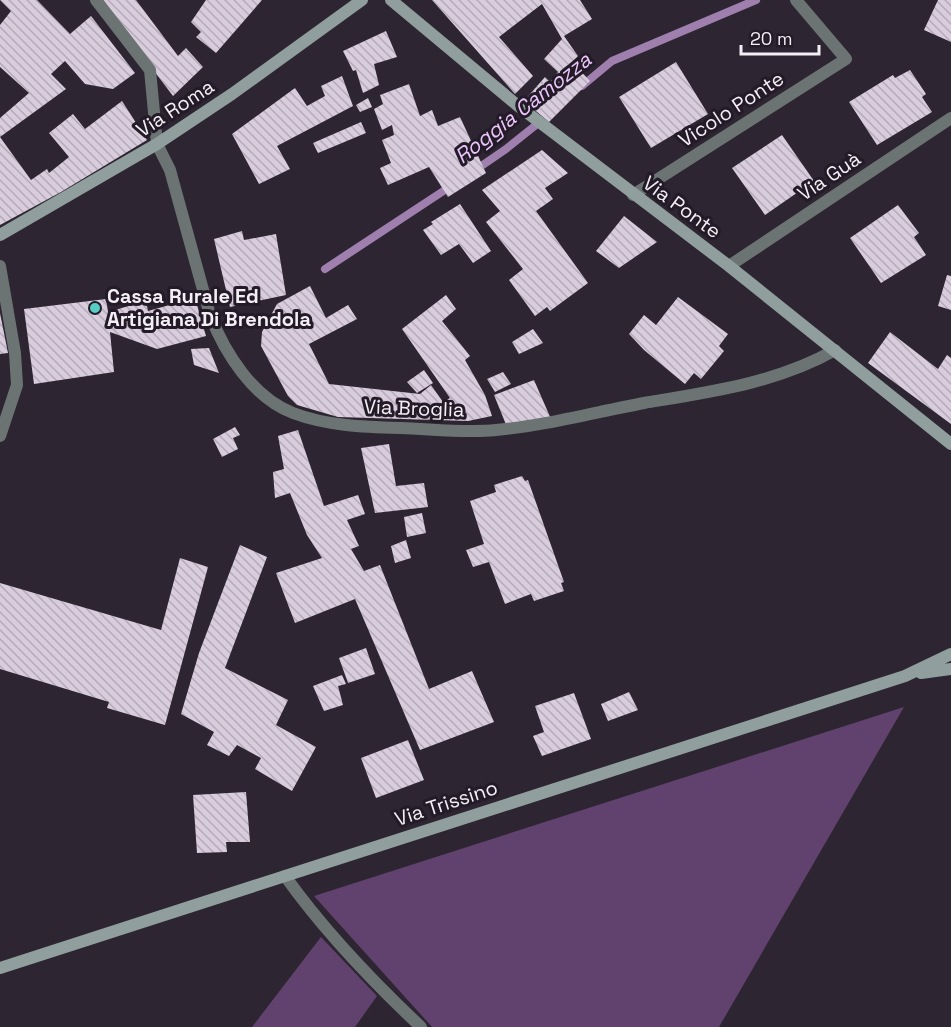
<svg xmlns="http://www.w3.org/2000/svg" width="951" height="1027" font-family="'Space Grotesk',sans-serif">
<defs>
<pattern id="building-back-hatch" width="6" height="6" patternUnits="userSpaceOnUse" patternTransform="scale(1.5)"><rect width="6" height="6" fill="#d8ccdd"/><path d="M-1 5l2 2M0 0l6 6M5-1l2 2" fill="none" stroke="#b4abb8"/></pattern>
</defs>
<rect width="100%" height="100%" fill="#2d2531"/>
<path fill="#61426e" d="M904,707L719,1027H432L314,896Z
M321,937L377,996L355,1027H252Z"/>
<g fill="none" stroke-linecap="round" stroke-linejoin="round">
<path stroke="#9f7fae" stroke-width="8" d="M582,86L612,61L756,0
M474,171L506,149L541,121
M325,269L451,186"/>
</g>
<path fill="url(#building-back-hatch)" d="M0,0H37L70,34L91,16L135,73L113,89L85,84L65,61L51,74L66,89L0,137L31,180L47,169L49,173L69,157L49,133L73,114L85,129L122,101L147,140L61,192L0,225V118L29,93L0,67V25L11,11Z
M100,0H136L178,56L186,48L203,67L173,96Z
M206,0H262L216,53L196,37L201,32L191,22Z
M432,0H580L592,19L564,36L578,56L572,62L590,81L549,122L524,101L545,77L550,82L558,72L544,59L562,39L542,4L499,37L533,76L515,94Z
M938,0H951V42L924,30Z
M386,31L397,57L374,64L379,85L363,93L356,70L353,71L343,51Z
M676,62L708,114L651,148L619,97Z
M910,70L926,94L922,97L932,112L877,145L849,102L893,75L895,78Z
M342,76L353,106L277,146L290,169L259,184L232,134L295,88L307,106L325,96L321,86Z
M409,84L420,116L432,110L438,126L460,117L486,173L448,197L429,167L388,185L380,168L391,163L382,140L394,135L392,125L382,130L374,109L383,104L380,95Z
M368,98L372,107L360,112L356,105Z
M361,122L366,133L318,153L313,143Z
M782,135L814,181L765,215L732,168Z
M542,150L568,173L545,188L553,199L536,211L588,283L550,311L547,307L535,316L509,280L523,269L486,222L500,211L482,190Z
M460,204L491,251L473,263L459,244L441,255L423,230L433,224L431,222Z
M898,205L919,233L914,237L926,255L881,283L850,238Z
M624,216L657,242L619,268L596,251Z
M242,231L244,240L276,234L286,295L230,307L214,239Z
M947,275L951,276V310L938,306Z
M310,286L326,318L348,305L357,319L309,344L329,384L420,394L431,385L443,402L450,398L402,329L446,295L456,309L442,321L470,356L465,360L485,395L492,416L468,421L338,417L297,405L288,396L261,346L262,332L277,304Z
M678,297L728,334L719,346L724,351L701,379L694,373L685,384L644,350L629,334L644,315L656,325Z
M195,298L206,336L157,349L110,332L114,372L34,384L24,309L106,299L108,312L146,301L148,311Z
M0,313L8,353L0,354Z
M533,329L543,343L519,354L512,342Z
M890,332L938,369L947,355L951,358V424L868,363Z
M209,348L219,373L194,365L191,349Z
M424,370L433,383L417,393L407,382Z
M503,372L511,384L495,392L487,379Z
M534,380L551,419L507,427L494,395Z
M235,427L240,435L233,438L238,449L222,457L213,439Z
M298,430L324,506L358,495L365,514L347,520L359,546L351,549L364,571L380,565L429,689L472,671L494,722L420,750L355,599L295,623L276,573L322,558L307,535L290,493L275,498L273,472L284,469L278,436Z
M389,444L396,486L424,483L428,507L375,513L361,448Z
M522,476L525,481L528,480L564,582L561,583L564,591L534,601L531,594L505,604L489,562L473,567L466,550L484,544L470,501L496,492L494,485Z
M422,513L426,533L407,537L404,517Z
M406,540L411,558L395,563L391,546Z
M240,545L267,557L225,668L288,700L276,725L316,747L292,791L255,769L261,758L237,745L229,756L207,745L214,732L181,714L199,653Z
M180,558L208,567L165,725L107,708L109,702L0,669V583L161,630Z
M366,648L375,674L348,683L339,658Z
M342,675L346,684L338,686L343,705L324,711L313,686Z
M629,692L638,710L608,721L601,704Z
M574,693L591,739L542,756L533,736L544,732L535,706Z
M408,740L424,780L376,798L361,758Z
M246,792L250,842H226L227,852L197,853L193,795Z"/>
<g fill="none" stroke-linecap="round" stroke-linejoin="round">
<path stroke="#6b7473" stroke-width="12" d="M285,876C325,932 371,980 421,1027"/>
<path stroke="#6b7473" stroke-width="12" d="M96,0L150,70L157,144L170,170L210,315C225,353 253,398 293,413C327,426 365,427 401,428C432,429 465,433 496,430C544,426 596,412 644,403C710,392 777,383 835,350
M633,195L846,59L796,0
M0,266L15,353L17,385L0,436
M729,266L951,118"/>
<path stroke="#909f9d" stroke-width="12" d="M391,0L517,105L729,266L951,444
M0,235L157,144L232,94L362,0
M921,673L951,669
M0,968L905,676L951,654"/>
</g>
<circle fill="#56cec4" stroke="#231b27" stroke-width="2" cx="95" cy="308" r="6"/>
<g text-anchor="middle" stroke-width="6" stroke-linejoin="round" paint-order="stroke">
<g font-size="20" fill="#f4eff7" stroke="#231b27">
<text transform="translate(175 108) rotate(-33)" y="7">Via Roma</text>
<text transform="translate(731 109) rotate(-33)" y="7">Vicolo Ponte</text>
<text transform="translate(829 176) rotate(-34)" y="7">Via Guà</text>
<text transform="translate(682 207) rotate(36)" y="7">Via Ponte</text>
<text transform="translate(414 408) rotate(2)" y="7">Via Broglia</text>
<text transform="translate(446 803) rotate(-18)" y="7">Via Trissino</text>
</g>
<g font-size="20" font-weight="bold" fill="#f4eff7" stroke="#231b27" text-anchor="start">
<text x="107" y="303">Cassa Rurale Ed<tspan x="107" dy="23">Artigiana Di Brendola</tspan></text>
</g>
<g font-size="21" font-style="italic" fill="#ecc6fd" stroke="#231b27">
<text transform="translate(523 108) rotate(-38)" y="7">Roggia Camozza</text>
</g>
</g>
<path d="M741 45v9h78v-9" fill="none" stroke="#f4eff7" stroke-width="3"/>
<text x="750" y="45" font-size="18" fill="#f4eff7" stroke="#231b27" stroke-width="4.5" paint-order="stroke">20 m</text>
</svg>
